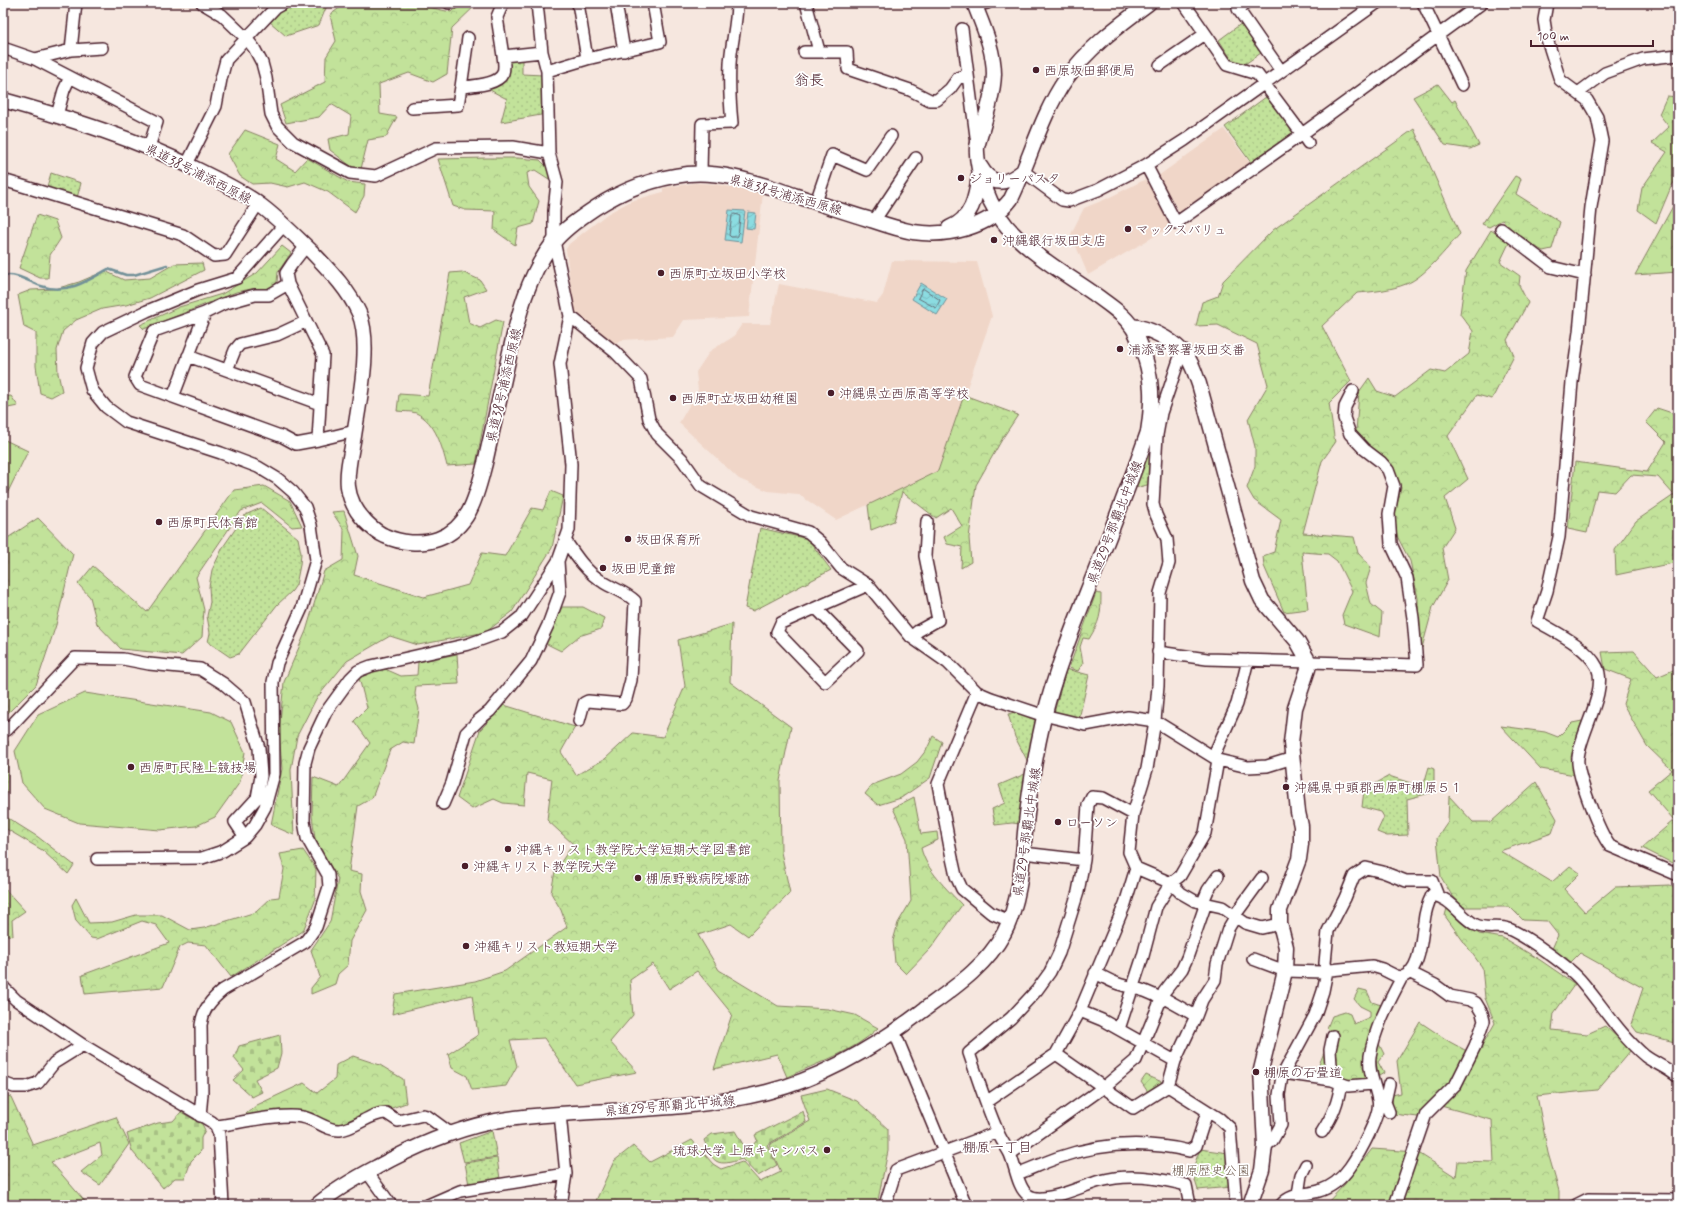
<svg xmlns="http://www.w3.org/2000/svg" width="1681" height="1208" font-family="Mynerve,'Klee One',sans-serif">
<defs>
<pattern id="grass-dots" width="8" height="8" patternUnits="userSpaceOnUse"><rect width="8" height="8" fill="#c2e29a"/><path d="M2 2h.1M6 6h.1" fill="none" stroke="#a8c185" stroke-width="1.8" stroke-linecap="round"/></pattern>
<pattern id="forest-crowns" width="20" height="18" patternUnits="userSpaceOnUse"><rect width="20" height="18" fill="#c2e29a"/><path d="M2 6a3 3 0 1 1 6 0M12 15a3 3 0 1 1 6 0" fill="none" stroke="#a8c185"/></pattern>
<pattern id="cemetery-stones" width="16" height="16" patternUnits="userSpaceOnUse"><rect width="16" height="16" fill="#c2e29a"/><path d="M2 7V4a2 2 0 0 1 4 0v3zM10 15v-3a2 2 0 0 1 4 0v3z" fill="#a8c185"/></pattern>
<pattern id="garden-furrows" width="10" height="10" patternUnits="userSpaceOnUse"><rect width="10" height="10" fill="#c2e29a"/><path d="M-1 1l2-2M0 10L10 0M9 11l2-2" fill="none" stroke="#a8c185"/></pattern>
<pattern id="water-waves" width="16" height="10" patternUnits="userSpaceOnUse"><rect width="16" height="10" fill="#8bdce1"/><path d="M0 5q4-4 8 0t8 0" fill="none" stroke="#79bcc1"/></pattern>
</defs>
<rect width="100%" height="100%" fill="#f6e7df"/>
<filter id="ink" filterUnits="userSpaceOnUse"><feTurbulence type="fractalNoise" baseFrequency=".025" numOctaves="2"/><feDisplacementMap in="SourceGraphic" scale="8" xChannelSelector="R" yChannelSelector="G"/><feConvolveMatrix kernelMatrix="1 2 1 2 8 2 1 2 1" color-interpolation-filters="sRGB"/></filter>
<g filter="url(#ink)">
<path fill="#f0d6c8" d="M1224,129L1252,166L1182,216L1158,176Z
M1144,180L1147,182L1172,226L1088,275L1071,234L1084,208L1106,199Z
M696,183L714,184L763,193L749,317L684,320L673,337L621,340L612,346L578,317L573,307L566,249L569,244L607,214L631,201L663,192V188Z
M892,261L977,262L992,316L938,471L836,520L798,494L768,491L739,479L679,423L698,390L696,372L710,351L733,337L742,324H770L779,284L877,303L883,295Z"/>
<path fill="url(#grass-dots)" stroke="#868062" d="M290,3H328L319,25L286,36L269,21Z
M1242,23L1261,53L1245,64L1232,60L1219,40Z
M522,58V74L543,75L541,115L501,122L507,99L486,88L508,60Z
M1270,94L1297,132L1252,164L1225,127Z
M51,173L81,183L77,198L46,190Z
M1153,439L1151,484L1135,488Z
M261,508L298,538L301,553L300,565L296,585L292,591L277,605L239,654L230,657L208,642L210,633L207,616L210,602L209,587L212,570L223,547L245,515Z
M760,528L808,539L831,570L753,611L745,608Z
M1066,669L1089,675L1079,719L1054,713Z
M1018,711L1038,718L1029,764L1015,737L1008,714Z
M8,741L7,793L5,798L3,797V743Z
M1429,767L1434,769V792L1407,799L1408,835L1387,836L1377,832L1384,817L1381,812L1362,807L1364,790L1389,776L1423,787Z
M1025,774L1020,824L1012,823L995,825L992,809L1005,803L999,785Z
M492,1131L497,1157L464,1162L459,1143Z
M1200,1149L1228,1153L1231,1187L1198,1190L1192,1171Z
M497,1158L500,1179L469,1185L465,1163Z"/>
<path fill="url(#forest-crowns)" stroke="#868062" d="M346,3H409L451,12L461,3H478L452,28L447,74L433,82L409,73L379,84L380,114L397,117L386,137L368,140L361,169L352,167L330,150L328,139L349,134L351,116L331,104L319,117L286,123L280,105L325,82L326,57L336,41L330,15Z
M1438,84L1452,102L1455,100L1479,145L1470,149L1445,145L1413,97Z
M1667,96L1678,97V176L1671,187L1656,223L1638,210L1642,188L1667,152L1652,143L1669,127L1659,114Z
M1414,129L1460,234C1446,249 1425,277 1406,284C1391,290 1372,292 1357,293L1322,326L1351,381L1329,403L1335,443L1322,461L1303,533L1354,537L1358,553L1371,567L1366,583L1371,604L1382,613L1380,637L1344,624L1342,615L1352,591L1337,561L1328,554L1302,552L1308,609L1284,612L1264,566L1263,556L1274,552L1281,520L1254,500L1247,488L1255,466V447L1248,419L1268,385L1257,344L1218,325L1196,326L1202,302L1218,296L1223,281L1273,230Z
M245,130L280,144L276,159L295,171L307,158L348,182L365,184L364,196L355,212L328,192L305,182L288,187L270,183L252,184L240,176L228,154Z
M486,158H518L540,160L551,171L549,179L535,170L527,173L529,187L539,201L533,224L518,228L515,245L494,230L495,211L465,210L453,206L438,159Z
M1515,176L1521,179L1516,194L1560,222L1552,249L1543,251L1525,241L1502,220L1489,227L1482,224Z
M1678,197V272L1635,275Z
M37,215L55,221L61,238L50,255L48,278H40L19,268Z
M1491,230L1509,243L1500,262L1520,276L1519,285L1528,303L1507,340L1514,356L1492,399L1477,395L1448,436L1468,479L1445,498L1455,528L1442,548L1448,580L1433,607L1422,648L1418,636V598L1410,561L1397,536L1394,516L1401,488L1392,466L1365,447L1356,432L1359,392L1369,378L1377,391L1395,397L1431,370L1445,373L1469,354L1473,331L1460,314L1466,271Z
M282,246L291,253L278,272L277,282L270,289H251L236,292L144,329L140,325L179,307L222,294L257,273Z
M202,263L204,270L150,298L126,305L102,309L76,320L63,331L57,350L58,373L62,391L51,397L40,393L36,366V333L24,327L18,295L31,290L55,289L79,282L105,271L124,280L150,278L174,264Z
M462,272L480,280L486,289L464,297L469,323L480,328L496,320L503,322L476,464L447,466C442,447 436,422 416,413C411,411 403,412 397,411L399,394L428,396L450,273Z
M964,395L1018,415L1004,436L976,485L969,538L971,562L961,568L962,547L947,544L944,537L962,526L951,508L936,518L902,492L894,521L871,530L868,505L938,471Z
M11,396L18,406L3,409V397Z
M1657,408L1678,415V562L1616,575L1615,550L1636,521L1674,495L1658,477L1631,475L1615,492L1597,490L1587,533L1568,529L1575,462L1647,472L1666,442L1646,422Z
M264,486L290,501L302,526L292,527L262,503L241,511L196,577L204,610L202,637L182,655L121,649L97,624L90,597L78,584L93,566L147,612L234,490Z
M551,491L563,496L552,548L512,612L486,632L418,645L390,636L347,661L316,699L297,736L291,770L294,835L271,825L282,769L279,731L284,682L306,631L324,571L343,560L344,530L332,512L344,511L358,556L354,575L424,597L468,585L482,553L505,556L532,508L543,510Z
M38,518L73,554L56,625L36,685L3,718V541Z
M1096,593L1101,594C1101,615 1100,621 1089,639L1083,638L1080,647L1083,663L1078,671L1069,668Z
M562,607H583L604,618L601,629L579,636L561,651L545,643Z
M732,624L730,682L791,727L780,781L781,852L790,893L748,936L731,924L698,935L719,970L778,1006L828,1009L855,1015L878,1028C854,1052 817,1063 787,1077L777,1054L714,1069L732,1014L697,971L669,989L653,964L630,980L633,1015L610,1042L637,1072L575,1084L544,1038L510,1040L517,1066L506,1086L472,1090L467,1076L452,1068L448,1054L478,1035L472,995L392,1014L395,994L475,981L505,971L567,927L561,910L551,893L555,871L573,844L547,820L552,779L527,773L524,805L503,803L494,799L472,809L457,798L480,730L504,705L575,727L561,752L576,775L605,759L633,733L663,737L685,686L678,640Z
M1634,651L1657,677L1678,668V866L1642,848L1674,820L1648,790L1672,770L1647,746L1623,704L1631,679L1605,669L1602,652Z
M457,654L459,684L416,686L415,694L419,709L414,744L403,742L390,750L372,798L358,806L349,871L362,874L361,891L367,910L350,941L348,965L338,974L335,984L311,994V988L320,977L311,950L330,922L338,879L315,839L312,815L313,777L339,787L370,743L354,721L367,708L359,678L383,668L401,676L417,675L418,662Z
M1582,721L1571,757L1575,775L1541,769L1501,726L1545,732L1558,737L1572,723Z
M933,736L942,742L930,778L901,798L878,805L865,794L872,785L901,774L917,762L927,749Z
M1536,782L1557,819L1552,833L1500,851L1552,882L1570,866L1580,873L1564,889L1585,912L1615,887L1670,885L1678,888V1043L1637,1032L1631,1024L1643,988L1580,953L1571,962L1552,949L1558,935L1547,921L1523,920L1510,907H1463L1451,894L1441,877L1437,838L1448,822L1449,796L1473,822H1491Z
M914,797L921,834L937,832L938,840L921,848C926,870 947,889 962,905L931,948L906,974L895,963L893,941L898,923L911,901L907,839L893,808Z
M3,815L38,837L74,865L68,874L42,850L3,827Z
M303,850L316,869L315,901L303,931L231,977L206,945L188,943L180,947L163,987L85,994L82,975L169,943L156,925L142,921L97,939L91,938L76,921L72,905L76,898L89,923L112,922L136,915H162L190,930L204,928L256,912L271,898L279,897L284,869L280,854Z
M3,887L25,911L12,920L13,936L3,934Z
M1447,908L1479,934L1503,938L1540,960L1575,984L1554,1013L1552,1030L1587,1034L1605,1026L1631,1050L1597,1090L1537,1096L1548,1153L1559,1191V1205H1325L1345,1184L1372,1149L1417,1152L1456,1177L1458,1161L1494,1162L1492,1120L1430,1103L1418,1117L1393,1114L1392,1095L1401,1093L1397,1061L1420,1022L1450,1042L1476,1056L1495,1023L1485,998L1482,967L1445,916Z
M1359,989L1367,991L1372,1002L1384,1006L1385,1028L1378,1042L1384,1054L1378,1062L1384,1073L1369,1082L1351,1084L1314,1077L1332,1033L1327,1028L1332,1016L1345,1012L1350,1014L1354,1024L1370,1017V1011L1360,1006L1354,999Z
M353,1056L380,1065L403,1079L406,1103L349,1123L337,1125L303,1112L284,1111L242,1117L257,1105L304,1083L317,1093L335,1079L336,1065Z
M827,1089L857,1101L888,1129V1151L877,1205H594L614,1161L633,1146L650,1162L692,1140L713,1164L721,1169L742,1162L760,1182L781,1172L769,1145L810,1121L801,1095Z
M3,1094L11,1097L33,1145L116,1117L129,1144L100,1185L81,1172L102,1155L100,1143L51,1162L88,1205H3Z"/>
<path fill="url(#cemetery-stones)" stroke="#868062" d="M280,1035L281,1053L277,1068L255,1079L262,1092L252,1097L233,1080L244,1070L234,1058L239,1046Z
M803,1111L806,1122L767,1145L777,1165L758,1176L742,1159C717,1167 713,1164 704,1140L712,1134L735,1131L744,1146L749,1147L753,1145L757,1140L755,1135Z
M181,1112L202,1124L205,1130L201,1138V1151L191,1161L185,1178H175L163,1188L132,1151L127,1134L158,1123L173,1121Z"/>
<path fill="url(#garden-furrows)" stroke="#868062" d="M1146,1075L1162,1082L1161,1085L1148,1092L1141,1082Z"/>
<path fill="#c2e29a" stroke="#868062" d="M3,439L28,451L3,502Z
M85,693L211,712L231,722L245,752L240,782L215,817L196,826L160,830L79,823L45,809L22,783L15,751L38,715Z"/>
<path fill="url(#water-waves)" stroke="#719098" d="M729,210L745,211L741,242L725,240Z
M748,212L756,213L754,229L746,228Z
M921,283L947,299L937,315L912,299Z"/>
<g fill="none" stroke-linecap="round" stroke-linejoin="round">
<path stroke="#646b74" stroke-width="1" d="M734,214L739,215L740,217L738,236L736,237H731L729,235L732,216Z
M924,289L940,300L936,308L918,298L922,290Z"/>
<path stroke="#719098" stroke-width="2.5" d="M1558,3L1582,7L1624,3
M3,276C16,272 29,282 41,286C66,295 88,281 108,269L126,275H134L167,265"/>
<defs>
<path id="minor" d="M202,3L222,15L246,38L254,48L262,63L266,78L271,114L277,126L293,142L350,173L376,176L436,148L513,147L549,153
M449,3H453
M503,3L497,17L503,56L542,52
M578,3L587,59
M616,3L624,51
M806,3L819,51
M1184,3L1227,65L1257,74L1302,134L1482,3
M1246,3L1238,9L1281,71
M1423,3L1462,85
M1547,3L1544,20L1547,39L1560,80L1587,100L1597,117L1602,141L1591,207L1579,332L1572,382L1559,537L1547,591L1537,621C1557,633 1586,646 1597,667C1608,691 1580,733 1578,758C1576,774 1600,834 1610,846L1678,875
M975,5L987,3
M962,29L977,144
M468,38L461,87C473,86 498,85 503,73C505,67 504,62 503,56
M3,48L35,59L157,122L149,147
M71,50L76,3
M804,52H847L848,69L910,90L930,100H937L950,89L958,78L967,75
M35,59L71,50L102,48
M1160,65L1205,34
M547,71L587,59L660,42L653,3
M1578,93L1605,73L1643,59L1678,55
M412,108L458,105L461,87
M57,115L64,90L70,77
M187,164L216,106L221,79L226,60L275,8L284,3
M1146,165L1176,223L1302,134L1308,143
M1023,171L1062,200L1069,201L1098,190L1146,165L1185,140L1377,3
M701,173L702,124L732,123C730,103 729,84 730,64C731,44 737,24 737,3
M3,180L183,235L214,256L225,255L258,204
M816,202L832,155L867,170L891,136
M874,221L916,158
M1501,229L1551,267L1585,275
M306,246L292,264L286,273L288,284L323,355L318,440
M288,284L269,295H255L223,304L205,313L154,331L135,377L140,385L283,437L296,444L318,440L355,431
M570,316L615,352L641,379L649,419L657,434L682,459L701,486L751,516L808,532L820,542L841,568L868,585L911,637L948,663L977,692L991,698L1039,714L1085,725L1128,717L1155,721L1218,760L1248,767L1267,766L1293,758
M188,356L320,404
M227,370L235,350L240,344L277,335L305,322
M173,397L205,313
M565,540C575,555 587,573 603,582C614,589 626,592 635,601L631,680L626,699L622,704L588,701L584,703L579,721
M816,608L858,651L825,682L777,632L781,623L868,585
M911,637L918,631L938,620L925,556L927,521
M1158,652L1207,659L1417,665L1413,618L1407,578L1391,544L1389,514L1394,486L1388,470L1381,462L1364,449L1350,434L1344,418L1345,407L1353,391
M977,692L938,784L952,858L956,876L962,889L991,913L1010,921
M7,730L75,658L123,659L149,664L200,669L224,684L245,702L259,748L261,776L257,798L235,822L245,837
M1213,757L1237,704L1248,660
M443,804L452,783L466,733L480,719L490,711L531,661L548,625L560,592L558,561
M1133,814L1103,798L1092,797L1088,805L1084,860L1078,892L1059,953L1050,972L1037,990L1011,1018L969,1053C978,1079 986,1105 997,1130C1000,1139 1006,1146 1010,1154C1015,1165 1018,1189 1028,1195C1043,1206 1083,1185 1100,1181C1129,1173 1158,1178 1186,1185L1190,1205
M1023,853L1084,860
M97,859L202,858L223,851L245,837L255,825L265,807L274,774L273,682L277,663L302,608L316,560L311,525L305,507L293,492L278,479L258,467L221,453L126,422L106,407L92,390L86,368L93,343L103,332L147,311L198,290L237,278L284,225
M1136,868L1171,883L1181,893L1195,901L1222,907L1245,923L1262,928L1280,924
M1203,902L1208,890L1218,876
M1253,959L1285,971L1323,972L1330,970L1372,966L1382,969L1396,976L1402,977
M1095,973C1104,977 1113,983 1122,985C1137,989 1147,990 1161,999
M3,987L16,1000L83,1045L212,1122L216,1126L219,1134L223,1205
M1162,997L1196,1016
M1080,1011L1102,1020L1175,1061
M1119,1029L1143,956L1156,907L1171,883L1180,876L1205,833L1218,760
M894,1031L966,1205
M1056,1054L1133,1108L1168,1086L1175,1061L1196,1016L1202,1000L1215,980L1217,964L1228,929L1234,919L1235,915L1262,878
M1283,1073L1332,1080L1348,1086L1373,1084
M1332,1080L1330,1050L1333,1036
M3,1083L14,1087H26L38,1083L54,1063L83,1045
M1168,1086L1220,1119L1230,1128L1236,1205
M986,1102L1056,1054L1080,1011L1125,904L1136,868L1129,852L1133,814L1147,769L1155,721L1158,686L1160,593L1169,563L1167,539L1156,515L1153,504L1157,435L1161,413L1182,351
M1379,1102H1385L1389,1084
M1385,1102L1389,1112
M560,1114L566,1174L561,1205
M200,1116L202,1094L201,1025C203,1009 211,1000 223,990L305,942L316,927L329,887L328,875L307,838L304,821L305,763L309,748L326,712L350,679L358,671L371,666L469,644L502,632L522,616L558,561L569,530L571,464L560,364L570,316L554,241V211L557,182L549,153L547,71L542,52L537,3
M216,1126C239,1123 281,1113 302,1117C315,1119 327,1131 340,1130C357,1128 369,1113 386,1113L398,1121L423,1115L427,1116L450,1133
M1322,1132C1333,1115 1338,1103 1341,1083
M1265,1146L1272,1141L1281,1125L1279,1095L1282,1076L1315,1015L1323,991L1327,971L1325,963L1328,931L1345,898L1354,876L1366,868L1383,872L1406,881H1432L1438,896
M1010,1154L1104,1087L1136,1060L1164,992L1182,969L1187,958L1206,903
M367,1172L391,1205
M1017,1174C1030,1169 1043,1163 1057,1158C1101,1143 1143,1140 1189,1151L1196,1146L1207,1112
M1298,1195L1301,1175L1306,1165
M428,1205L460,1191L566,1174
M885,1205L896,1170L998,1132
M1281,1205C1291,1193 1305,1195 1319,1191C1332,1187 1343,1177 1350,1167C1359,1154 1382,1114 1378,1100C1375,1084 1368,1072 1370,1056C1375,1027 1389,1002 1402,977C1421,971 1421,938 1424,922C1425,912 1428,903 1432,895C1451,897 1460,917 1476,925C1486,930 1499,925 1509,929C1527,937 1570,967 1582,982C1603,1007 1620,1035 1645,1056C1656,1064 1668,1068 1678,1077
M1395,1205L1426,1114L1456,1084L1475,1046L1484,1021L1482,1013L1476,1003L1470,1000L1450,996L1435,985L1409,972
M1576,1205L1588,1199L1678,1200"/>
<path id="major" d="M3,100C71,119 137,139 200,171C220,181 242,191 260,205C279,219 295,236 312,252C330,271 348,289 359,313C372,344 359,402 354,436C348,470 339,494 366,522C372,528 378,533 385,536C400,543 422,545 438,539C471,527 477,493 485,463C492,431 500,398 507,365C517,322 525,279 553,243C564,229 580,218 595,208C624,189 654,178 688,174C719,171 751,181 779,190C809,200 838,210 868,219C883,224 897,229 913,232C947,237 989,228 1011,199C1030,160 1041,115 1066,79C1088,48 1118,26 1149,3
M980,166C992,187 1006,185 1023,171
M949,228C972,219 976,198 979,175
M1132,326C1149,328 1169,338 1182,351C1191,359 1195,373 1199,384L1253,581L1262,600L1297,641L1309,662L1308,669L1295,708L1291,743L1298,812L1301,826V844L1299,859L1280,910V924L1286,947L1285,971L1261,1070L1265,1146L1262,1170L1250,1205
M317,1205C336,1189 356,1178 377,1167C413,1147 451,1131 491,1122C518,1116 547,1115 574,1113C639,1109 704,1108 767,1092C823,1078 875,1047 921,1012C952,989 985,968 1004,933C1020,902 1022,866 1025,832C1029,794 1035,755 1044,717C1056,669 1075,623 1093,577C1112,529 1131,481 1148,432C1153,400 1153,377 1141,346C1138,339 1136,332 1132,327C1123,313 1106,303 1093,293C1050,263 1003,240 985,188C980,174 976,161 977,147C983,124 993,99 994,74C994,50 983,26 974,3"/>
</defs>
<use href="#minor" stroke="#4a1f2b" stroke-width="14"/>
<use href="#major" stroke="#4a1f2b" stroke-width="17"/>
<use href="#minor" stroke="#fff" stroke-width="11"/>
<use href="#major" stroke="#fff" stroke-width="14"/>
</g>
</g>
<g fill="#4a1f2b" stroke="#fff" stroke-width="1.5">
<circle cx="1036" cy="70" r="4"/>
<circle cx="961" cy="178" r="4"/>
<circle cx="1128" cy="229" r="4"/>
<circle cx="994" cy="240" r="4"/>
<circle cx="661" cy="273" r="4"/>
<circle cx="1120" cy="349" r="4"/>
<circle cx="831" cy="393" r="4"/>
<circle cx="673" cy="398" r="4"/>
<circle cx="159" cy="522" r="4"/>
<circle cx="628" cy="539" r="4"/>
<circle cx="603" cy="568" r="4"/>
<circle cx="131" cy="767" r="4"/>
<circle cx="1286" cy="787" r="4"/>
<circle cx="1058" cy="822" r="4"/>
<circle cx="508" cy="849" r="4"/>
<circle cx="465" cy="866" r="4"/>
<circle cx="638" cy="878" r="4"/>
<circle cx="466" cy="946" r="4"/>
<circle cx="1256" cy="1072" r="4"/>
<circle cx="827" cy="1150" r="4"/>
</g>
<g text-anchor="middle" stroke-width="3.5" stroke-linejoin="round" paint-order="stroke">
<g font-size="13" fill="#4a1f2b" stroke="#fff" text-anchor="start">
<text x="1044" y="75">西原坂田郵便局</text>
<text x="969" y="183">ジョリーパスタ</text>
<text x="1136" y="234">マックスバリュ</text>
<text x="1002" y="245">沖縄銀行坂田支店</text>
<text x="669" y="278">西原町立坂田小学校</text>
<text x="1128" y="354">浦添警察署坂田交番</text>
<text x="839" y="398">沖縄県立西原高等学校</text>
<text x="681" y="403">西原町立坂田幼稚園</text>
<text x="167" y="527">西原町民体育館</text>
<text x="636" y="544">坂田保育所</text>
<text x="611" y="573">坂田児童館</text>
<text x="139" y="772">西原町民陸上競技場</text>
<text x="1294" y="792">沖縄県中頭郡西原町棚原５１</text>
<text x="1066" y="827">ローソン</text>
<text x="516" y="854">沖縄キリスト教学院大学短期大学図書館</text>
<text x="473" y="871">沖縄キリスト教学院大学</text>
<text x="646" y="883">棚原野戦病院壕跡</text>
<text x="474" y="951">沖繩キリスト教短期大学</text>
<text x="1264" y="1077">棚原の石畳道</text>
<text x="819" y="1155" text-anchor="end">琉球大学 上原キャンパス</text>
</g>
<g font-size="13" fill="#4a1f2b" stroke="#fff">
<text transform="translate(199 173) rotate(27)" y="5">県道38号浦添西原線</text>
<text transform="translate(786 194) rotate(16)" y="5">県道38号浦添西原線</text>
<text transform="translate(503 385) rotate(-77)" y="5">県道38号浦添西原線</text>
<text transform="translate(1114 522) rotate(-69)" y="5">県道29号那覇北中城線</text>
<text transform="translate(1026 832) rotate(-82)" y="5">県道29号那覇北中城線</text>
<text transform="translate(670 1105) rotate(-5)" y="5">県道29号那覇北中城線</text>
</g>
<g font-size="13" fill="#6e5a4c" stroke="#fff">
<text x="1211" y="1175">棚原歴史公園</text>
</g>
<g font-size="14" fill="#4a1f2b" stroke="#fff">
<text x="997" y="1152">棚原一丁目</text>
</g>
<g font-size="15" fill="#4a1f2b" stroke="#fff">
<text x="809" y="85">翁長</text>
</g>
</g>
<rect width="1681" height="1208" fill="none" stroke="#fff" stroke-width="16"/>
<rect x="8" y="8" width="1665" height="1192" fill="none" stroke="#4a1f2b" stroke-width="1.5" filter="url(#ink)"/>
<path d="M1531 40v6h122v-6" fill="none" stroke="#4a1f2b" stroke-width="2"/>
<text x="1537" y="40" font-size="12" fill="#4a1f2b" stroke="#ffffff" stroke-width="3" paint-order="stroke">100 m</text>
</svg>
